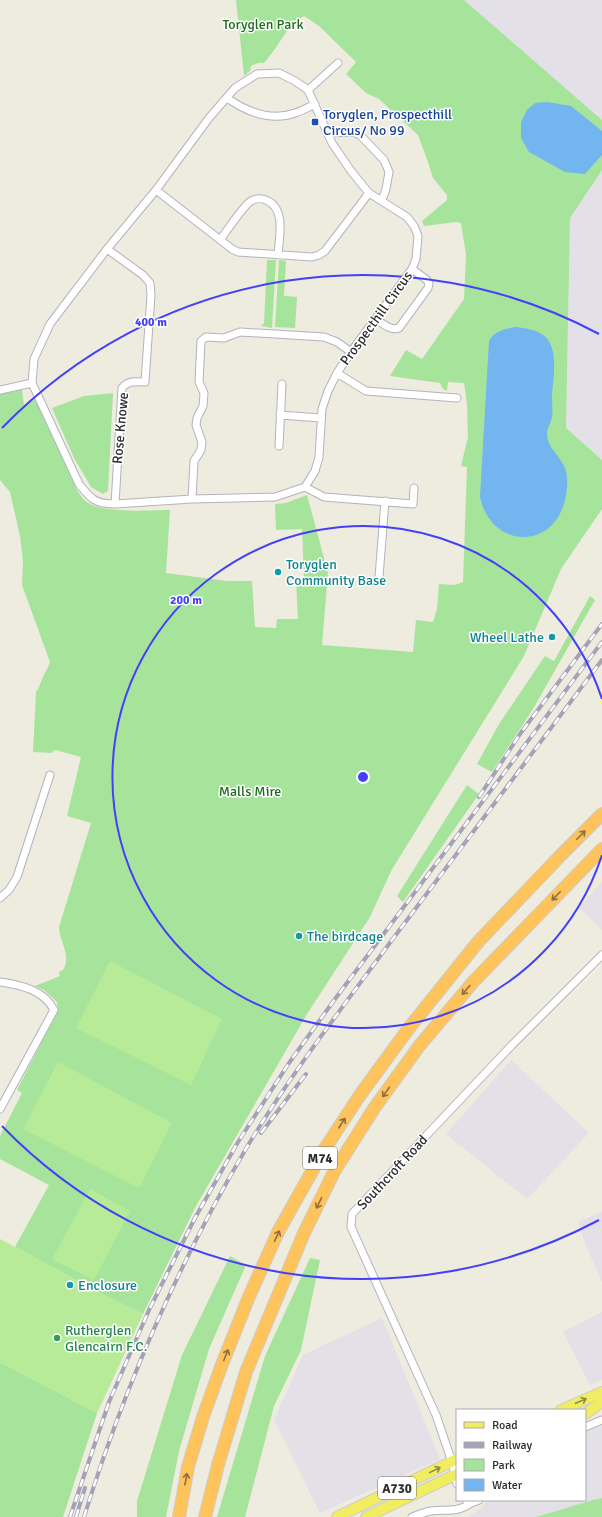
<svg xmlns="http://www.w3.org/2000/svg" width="602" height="1517" font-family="Signika,sans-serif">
<rect width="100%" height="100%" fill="#eeebdf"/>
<path fill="#e3e0e7" d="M464,0H602V120L519,48Z
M602,170V460L566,428L570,218Z
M602,882V930L579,907Z
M511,1060L589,1133L527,1199L446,1134Z
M602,1212V1282L586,1246L578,1222Z
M602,1312V1380L590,1385L563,1332Z
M382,1318L440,1459L320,1513L274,1420L303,1355Z
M602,1418V1498L536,1517H468L483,1507L487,1500H585V1427Z"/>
<path fill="#a6e49c" d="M236,0H464L602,120V170L570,218L566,428L602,460V509L561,569L524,656L391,871L370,917L307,1014L196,1206L143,1314L104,1295L15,1247L49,1185L0,1159V1136L22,1093L17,1090L58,1010L57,1002L44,990L35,986L60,976L59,972L63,970C64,968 66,964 66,961C67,949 59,938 59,927L91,823L67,816L81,757L55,750L51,753L33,752L36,692C40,687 40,683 43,677C45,672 48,668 50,662L22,585L23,561L20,536L10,492L0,480V394L22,390L24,405L35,399L77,490C80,494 83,500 87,502C104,514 149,510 170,510L166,573L227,581H252L255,627L276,628L277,619H298L296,581L304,580L302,529L276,530L275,504L286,503L307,495L328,573L322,645L413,652L416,620L433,622L437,609L439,584L455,585L463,582L467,467L461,466L468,437L467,405L464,383L448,382L447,391L443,389L440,383L390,376L406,350L422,359L464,299L466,255L461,223L457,222L424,226L422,221L447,200V195L433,178L428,162L418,135L379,99L366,93L346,74L356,62L319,26L304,16L292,23L275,49L264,63H258L251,66L250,71L244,76Z
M267,260H276L272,328L261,326L264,323Z
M279,260L286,261L284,296L297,297L295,328L275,327Z
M113,393L108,491L103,494L91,487L74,458L52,408L84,396Z
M590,596L595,600L533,709L492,772L477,764L499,724L545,656L554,661Z
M467,785L479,794L403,902L397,896Z
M230,1256L246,1265L209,1349L179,1451L166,1517H137V1501L182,1355Z
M310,1258L320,1260L301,1350L274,1406L245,1517H217L265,1356Z
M0,1362L97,1413L63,1517H0Z
M602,1498V1517H536L593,1500Z"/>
<path fill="#b7eb98" d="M110,961L222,1019L191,1085L76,1028Z
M58,1062L172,1123L139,1188L23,1129Z
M90,1189L130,1211L94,1280L52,1259Z
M0,1239L104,1295L143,1314L97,1413L0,1362Z"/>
<path fill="#73b5ef" d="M547,102L571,106L602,131V155L585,174L565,172L529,152L521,138V122L527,110L535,103Z
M515,327C526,328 541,330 548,340C558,353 553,380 552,396C552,403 553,410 552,417C550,426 545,430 548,440C549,445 554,451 557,455C560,459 563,464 565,468C569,478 567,494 564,504C549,552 490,546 480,497L489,341C494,331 505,329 515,327Z"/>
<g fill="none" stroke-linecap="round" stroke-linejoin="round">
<defs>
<path id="minor" d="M279,73L295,81L308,90L332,143L351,171L369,193L407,217L414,226L418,236L416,259L412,269L351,352L337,373L328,391L322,409L319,457L315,471L305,487L275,497L192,499L115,504C95,504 91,499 79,484L32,383L34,359L50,324L107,249L156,190L209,118L235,88L257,74Z
M308,90L338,63
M227,98C247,112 270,122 295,113C302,111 309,107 315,104
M328,133L353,132L360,135L384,160L389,172L386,189L382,200
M156,190L232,249L238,252L312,257L319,255L325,251L369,193
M220,240C226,232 244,205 251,201C256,198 263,198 268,201C286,210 279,238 278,255
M107,249L143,275L150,283L151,295L145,382C134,382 129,380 122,388L115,504
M376,319C383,324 391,331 399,328L428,288L429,284L427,280L412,269
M337,373L366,391L457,398
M0,390L32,383
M280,415L321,418
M279,446L282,384
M305,487L324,497L413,504L414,488
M192,499L194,461L201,450L202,442L196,425L197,418L203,406L204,393L199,382L201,341L206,337L224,338L240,332L324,337L337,342L351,352
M379,577L385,501
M0,898L9,890L17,877L50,775
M0,982C21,985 44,990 54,1010L0,1109
M585,1427L602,1420
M457,1484L452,1462L436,1415L351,1227L352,1214L511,1046L602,955
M466,1500L471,1503L479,1500
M412,1517C418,1515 424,1512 431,1511C445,1509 458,1513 471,1503"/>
<path id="primary" d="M561,1410L602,1392
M585,1414L602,1402
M337,1517L457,1459
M366,1517L457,1474"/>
<path id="motorway" d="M179,1517L188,1467L203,1417L221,1367L248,1299L278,1232L324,1150L360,1095L409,1028L478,942L561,855L602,814
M205,1517L218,1465L246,1372L304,1233L335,1170L375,1107L420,1045L474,981L602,849"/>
</defs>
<use href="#minor" stroke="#b3b3c0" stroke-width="9"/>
<use href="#primary" stroke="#cdcdcd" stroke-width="12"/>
<use href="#motorway" stroke="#cdcdcd" stroke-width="14"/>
<use href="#minor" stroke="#fff" stroke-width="7"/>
<use href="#primary" stroke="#f1ed61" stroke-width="10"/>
<use href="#motorway" stroke="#fec35a" stroke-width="12"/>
<defs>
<path id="rail" d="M479,797L520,734L602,624
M261,1133L306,1074
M70,1517L109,1402L149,1310L195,1218L238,1142L289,1063L335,999L602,642
M76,1517L85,1488
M84,1517C124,1388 178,1264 247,1147C290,1075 342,1008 392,940C462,847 532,754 602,660"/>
</defs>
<use href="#rail" stroke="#a3a2b7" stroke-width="4"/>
<use href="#rail" stroke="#fff" stroke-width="2.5" stroke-dasharray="8" stroke-linecap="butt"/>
</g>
<defs><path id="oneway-shaft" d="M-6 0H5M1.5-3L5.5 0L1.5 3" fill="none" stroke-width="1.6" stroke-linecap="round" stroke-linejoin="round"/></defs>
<g stroke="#8b7041">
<use href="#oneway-shaft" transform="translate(581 835) rotate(-45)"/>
<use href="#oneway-shaft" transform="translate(556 896) rotate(134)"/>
<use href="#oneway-shaft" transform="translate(466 990) rotate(130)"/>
<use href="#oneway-shaft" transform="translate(386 1092) rotate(126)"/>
<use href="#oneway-shaft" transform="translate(342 1123) rotate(-57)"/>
<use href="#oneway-shaft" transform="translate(319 1203) rotate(116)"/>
<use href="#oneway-shaft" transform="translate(277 1236) rotate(-65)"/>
<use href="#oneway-shaft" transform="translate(226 1355) rotate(-68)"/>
<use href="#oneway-shaft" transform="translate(186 1479) rotate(-80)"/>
</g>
<g stroke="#8f8d47">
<use href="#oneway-shaft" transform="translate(581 1401) rotate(-23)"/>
<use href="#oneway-shaft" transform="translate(435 1470) rotate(-26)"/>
</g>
<g fill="none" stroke="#4440fa" stroke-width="2">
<path d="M602 855A251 251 0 1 1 602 699"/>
<path d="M599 1220A502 502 0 0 1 2 1126M2 428A502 502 0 0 1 599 334"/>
</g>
<rect fill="#1a4fb4" stroke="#fff" stroke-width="1.5" x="311" y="118" width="8" height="8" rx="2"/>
<g fill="#0f9aa8" stroke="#fff" stroke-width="1.5">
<circle cx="278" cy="572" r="4"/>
<circle cx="552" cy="637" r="4"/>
<circle cx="299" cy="936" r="4"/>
<circle cx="70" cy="1285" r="4"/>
</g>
<circle fill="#2e9e5b" stroke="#fff" stroke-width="1.5" cx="57" cy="1338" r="4"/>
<g text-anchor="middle" stroke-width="3" stroke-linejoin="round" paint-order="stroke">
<g fill="#fff" stroke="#6c6c6c" stroke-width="1">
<rect x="303" y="1147" width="34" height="22" rx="3"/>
<rect x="378" y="1477" width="38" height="22" rx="3"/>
</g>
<g font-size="13" font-weight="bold" fill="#2d2d2d">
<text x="320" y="1163">M74</text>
<text x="397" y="1493">A730</text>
</g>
<g font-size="14" fill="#1b6b1b" stroke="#fff">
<text x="263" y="29">Toryglen Park</text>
<text x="250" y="796">Malls Mire</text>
</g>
<g font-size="14" fill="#164399" stroke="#fff" text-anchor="start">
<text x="323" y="119">Toryglen, Prospecthill<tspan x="323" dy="16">Circus/ No 99</tspan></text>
</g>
<g font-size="14" fill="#2d2d2d" stroke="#fff">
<text transform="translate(376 318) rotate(-54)" y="5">Prospecthill Circus</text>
<text transform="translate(120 428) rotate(-85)" y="5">Rose Knowe</text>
<text transform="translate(392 1172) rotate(-47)" y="5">Southcroft Road</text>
</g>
<g font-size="14" fill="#0d838f" stroke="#fff" text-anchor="start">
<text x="286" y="569">Toryglen<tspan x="286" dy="16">Community Base</tspan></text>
<text x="544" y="642" text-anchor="end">Wheel Lathe</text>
<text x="307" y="941">The birdcage</text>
<text x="78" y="1290">Enclosure</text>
</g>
<g font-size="14" fill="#27864d" stroke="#fff" text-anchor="start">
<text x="65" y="1335">Rutherglen<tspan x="65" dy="16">Glencairn F.C.</tspan></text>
</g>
</g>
<circle cx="363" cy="777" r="6" fill="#4440fa" stroke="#fff" stroke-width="2"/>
<g font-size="12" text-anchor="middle" font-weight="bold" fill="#4440fa" stroke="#fff" stroke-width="3" stroke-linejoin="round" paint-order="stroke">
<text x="151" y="326">400 m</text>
<text x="186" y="604">200 m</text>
</g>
<rect x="456" y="1409" width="130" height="92" fill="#ffffff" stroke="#ababab"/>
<rect x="464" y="1422" width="20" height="6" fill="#f1ed61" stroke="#ababab"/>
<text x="492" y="1429" font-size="12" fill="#2d2d2d">Road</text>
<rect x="464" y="1442" width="20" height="6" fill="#a3a2b7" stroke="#ababab"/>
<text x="492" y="1449" font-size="12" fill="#2d2d2d">Railway</text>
<rect x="464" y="1459" width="20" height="12" fill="#a6e49c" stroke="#ababab"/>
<text x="492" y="1469" font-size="12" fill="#2d2d2d">Park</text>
<rect x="464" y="1479" width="20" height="12" fill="#73b5ef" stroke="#ababab"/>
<text x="492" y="1489" font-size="12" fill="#2d2d2d">Water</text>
</svg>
